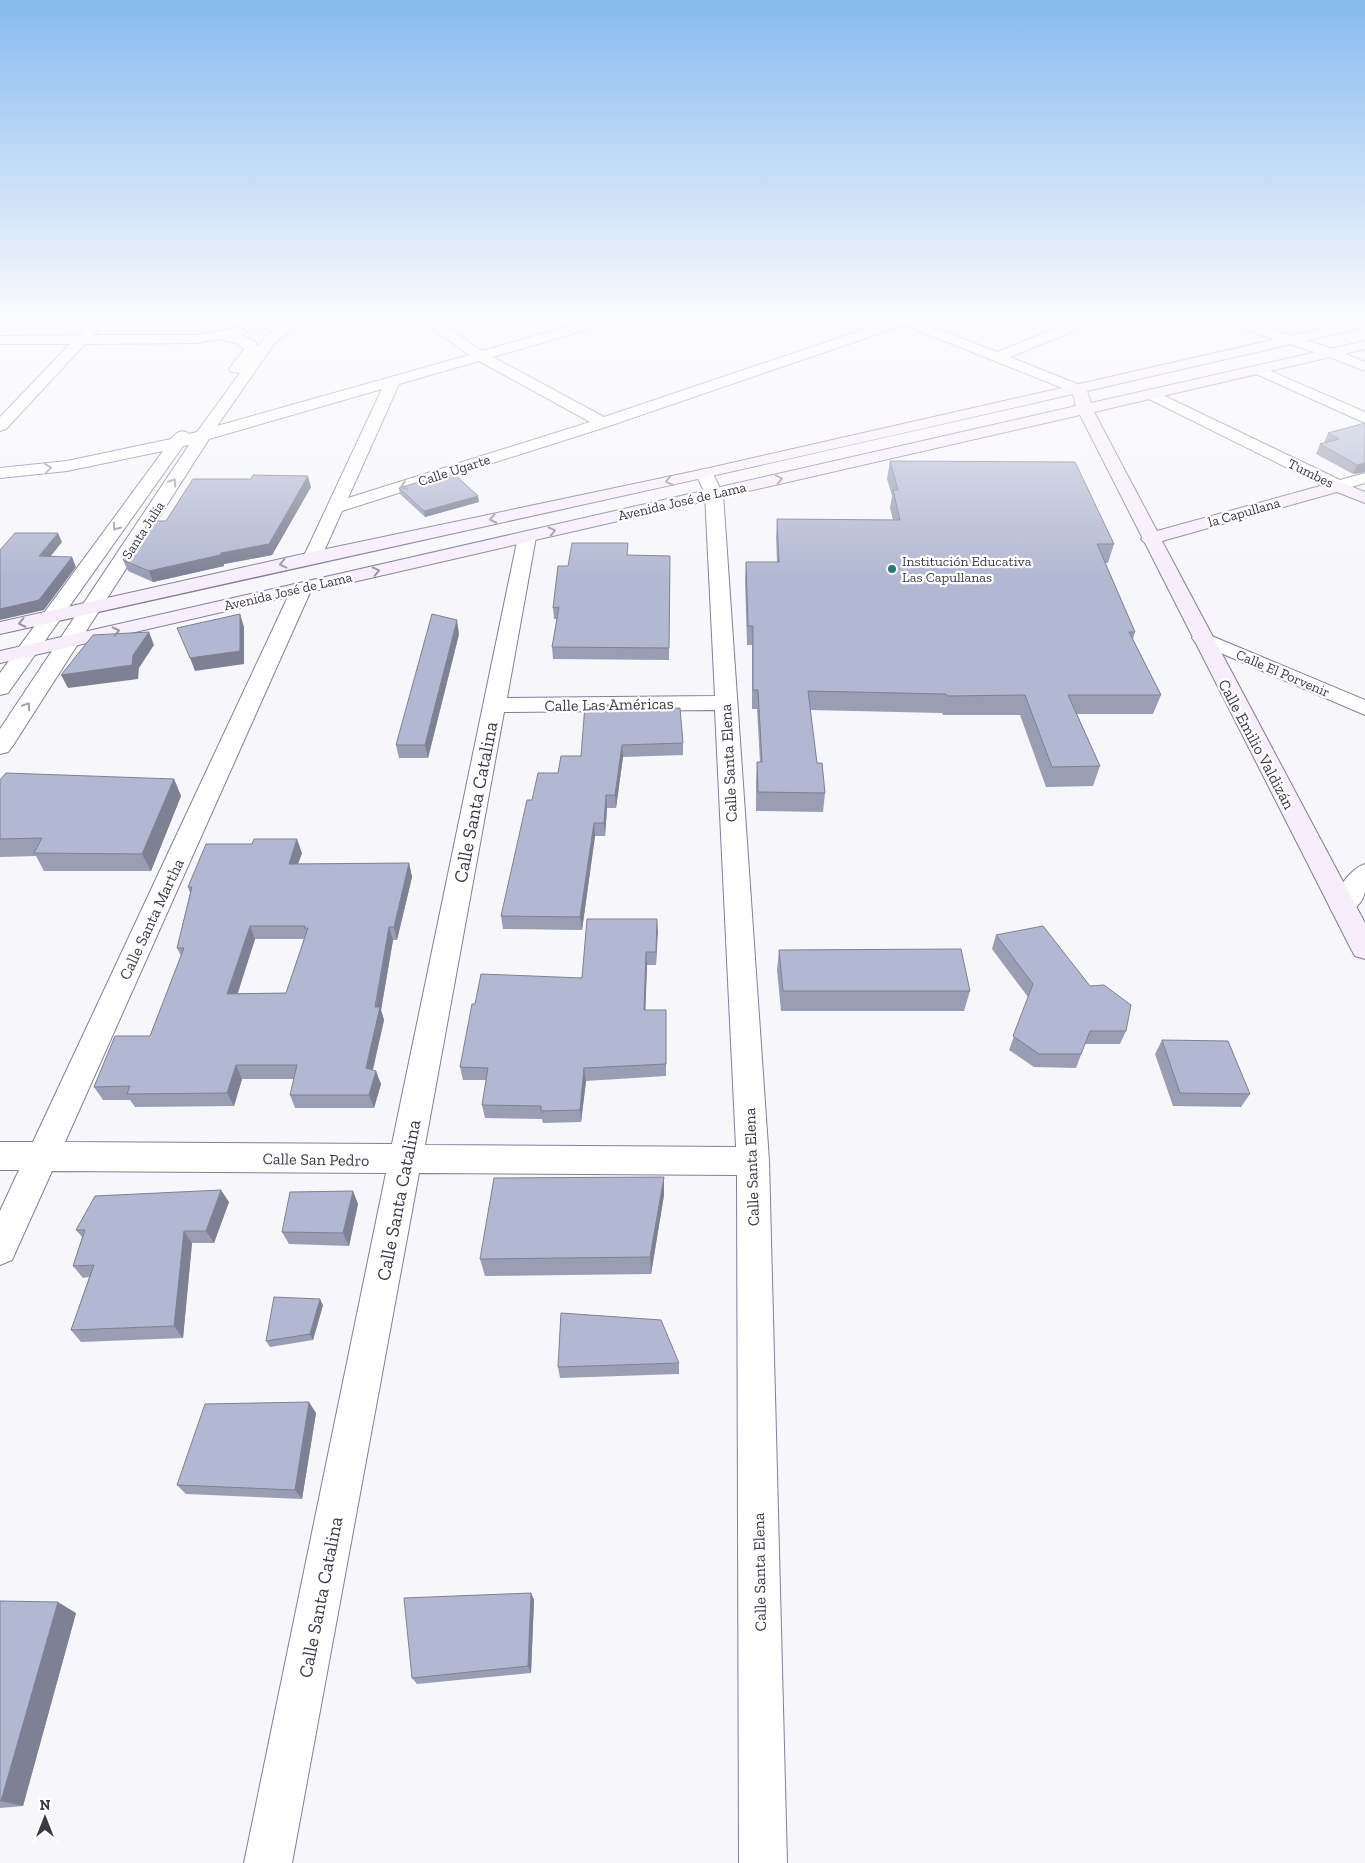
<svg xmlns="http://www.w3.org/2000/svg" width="1365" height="1863" font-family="'Zilla Slab',serif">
<rect width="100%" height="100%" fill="#f7f6fb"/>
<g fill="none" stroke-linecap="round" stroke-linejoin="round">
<defs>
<path id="street" d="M96,317H110L93,335H197L240,327L247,331L241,335L255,341L258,347L264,338L288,317H298L300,320L298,323L274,344L217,426L469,355L417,317H433L482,351L601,317H622L620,320L493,357L604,417L892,320L889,317H922L917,321L997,352L1085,317H1103L1101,320L1010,357L1085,387L1088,390L1085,393H1075L904,325L609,426L342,511L321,558L319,562H305L303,558L382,389L209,439L12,747L8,752L0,754V729L189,445L183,446L8,693L0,695V673L163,451L67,471L0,478V468L67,461L171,439C176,433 182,428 189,434L197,432L240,373L231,372L229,369L244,349L237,343L218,339L197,343L85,344L6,429L0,431V417L70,344H0V336L78,335ZM479,361L590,422L348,498L399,384Z
M256,317H270L261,330L256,331L249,327Z
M1212,317H1232L1337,350L1365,362V371L1327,356L1214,320Z
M1259,366L1365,412V423L1254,373L1252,370L1254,367Z
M1150,389L1340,480L1365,473V483L1338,491L1332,490L1145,397L1142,394Z
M705,469L711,470L723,494L769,1161L787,1863H739L737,1175L419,1173L292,1863H244L386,1173L52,1171L12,1260L0,1265V1211L19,1170H0V1142H33L292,588L295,584H309L312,588L65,1142L392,1144L518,537L520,533H534L536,537L507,698L715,696L705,494L696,474L699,470ZM715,710L736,1147L425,1145L504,712Z
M1202,632L1365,700V715L1195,642L1192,638L1195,634Z
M1365,864C1365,872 1365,884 1365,892C1361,908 1347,916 1332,912L1329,905C1337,891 1349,869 1365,864Z"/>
<path id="secondary" d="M1365,319V327L1087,391L1091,403L1365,341V349L1094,412L1157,531L1338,481L1365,492V503L1337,492L1162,541L1365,923V959L1355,956L1351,949L1145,543L1141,539L1142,537L1080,415L0,663V651L1076,406L1073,394C716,477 358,553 0,634V622L312,552L705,469Z"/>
</defs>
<use href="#street" stroke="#847e97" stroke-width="2"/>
<use href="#secondary" stroke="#847e97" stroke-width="2"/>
<use href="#street" fill="#fff" fill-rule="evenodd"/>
<use href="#secondary" fill="#f8eefb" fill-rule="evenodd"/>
</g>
<path fill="#999eb5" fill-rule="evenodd" d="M1365,423V472L1353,474L1316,454L1320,444L1324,443L1328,433Z
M890,461L1114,544L1108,563H1105L1135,632L1133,639L1161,695L1153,714H1077L1100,766L1093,786L1046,787L1020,715H943L942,713L810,710L817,763L825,793L823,812L756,811V782L757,762H760L757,709H752V645H747L745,580L746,562H777L776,537L777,519L893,520L890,508L892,496L887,479Z
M311,487L272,555L224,564V566L153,582L128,571L123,560L166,521Z
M399,488L479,502L425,517L400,494Z
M628,555L670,556L669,660L553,659L552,647L557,619H554L553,608L568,566Z
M459,634L428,758H399L396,745Z
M623,710L683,743V755L623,757L616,808H607L605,836H595L582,930L503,929L501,916L532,800L581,756Z
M174,779L181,796L151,871H44L36,856L0,857V780Z
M302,853L298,864L409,863L412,877L397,940H393L381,1010L384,1020L373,1070L381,1084L374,1108H295L290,1095L294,1079H242L234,1106L135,1107L130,1100H103L94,1087L150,1036L181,956L177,948L190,893L188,887ZM255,939H304L286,993H238Z
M657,919L656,965H647L645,1010H666V1076L586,1081L581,1122L543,1123L542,1119L485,1118L482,1105L486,1080H463L460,1067L475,1004L582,978Z
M996,935L1090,986L1126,1031L1120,1044H1085L1076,1068L1034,1067L1009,1050L1028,997L992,949Z
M779,950L970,991L964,1011H781L777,970Z
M1162,1040L1250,1094L1241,1107L1173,1106L1155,1054Z
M664,1195L651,1274L485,1276L480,1259Z
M229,1202L214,1243H192L183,1338L81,1342L71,1330L89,1277L83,1278L73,1266L82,1237L76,1230Z
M358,1204L349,1246L289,1244L282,1232Z
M323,1305L313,1340L270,1347L266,1341Z
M679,1363V1374L560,1378L558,1367Z
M316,1413L302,1499L186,1494L177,1485Z
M531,1593L534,1600L531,1673L417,1684L412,1678Z
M0,1601L76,1613L23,1806L0,1808Z"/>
<path fill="#7d8193" d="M1365,463V472L1353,474L1357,465Z
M308,476L311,487L272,555L224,564V566L153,582L149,571L221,553Z
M478,496L479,502L425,517L424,511Z
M58,533L62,542L43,566L39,556Z
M72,557L76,567L44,610L0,620V609Z
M240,614L244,627V664L195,671L190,658Z
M457,620L459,634L428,758L425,745Z
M149,632L154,645L139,668L138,679L68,688L61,675L133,655Z
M622,745L623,757L616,808L615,795Z
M174,779L181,796L151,871L142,854Z
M606,795L607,808L605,836L604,823Z
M594,823L595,836L582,930L580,917Z
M297,839L302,853L293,878L289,864Z
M409,863L412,877L397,940L394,927Z
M657,919L658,932L656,965V952Z
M250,926L255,939L233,1007L227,994Z
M389,927L393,940L381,1010L384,1020L370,1081L366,1068Z
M646,952L647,965L645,1023L644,1010Z
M236,1065L242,1079L234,1106L227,1093Z
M584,1068L586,1081L581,1122L580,1110Z
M376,1071L381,1084L374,1108L369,1095Z
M664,1177V1195L651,1274L650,1257Z
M221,1190L229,1202L214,1243L206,1231Z
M353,1191L358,1204L349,1246L343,1233Z
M184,1231L192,1243L183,1338L174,1326Z
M320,1299L323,1305L313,1340L310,1334Z
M309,1402L316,1413L302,1499L295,1490Z
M531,1593L534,1600L531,1673L528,1666Z
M58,1602L76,1613L23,1806L1,1801Z"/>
<path fill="#b2b8d2" stroke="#7d8193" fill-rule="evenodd" d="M1365,423V463L1357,465L1320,444L1339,439L1328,433Z
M890,461L1075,462L1114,544H1097L1135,632H1129L1161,695H1068L1100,766L1052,767L1025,695L947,696L946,694L808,691L817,763H822L825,793L758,792L757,762H762L758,690H753V626H748L746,562H779L777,519L900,520L893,490H898Z
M452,472L478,496L424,511L399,488Z
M253,475L308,476L269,544L221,553L220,555L149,571L123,560L150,521H166L193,479H251Z
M15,533H58L39,556L72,557L39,600L0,609V550Z
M572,543H628L627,555L670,556L669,648L552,647L559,607L553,608L558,566H568Z
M240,614V651L190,658L177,628Z
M432,614L457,620L425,745H396Z
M149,632L133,655L132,665L61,675L93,635Z
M585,705H623V710L680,708L683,743L622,745L615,795H606L604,823H594L580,917L501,916L527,800H532L538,773H558L561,756H581Z
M6,773L174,779L142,854L34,853L42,838L0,839V780Z
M254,839H297L289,864L409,863L394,927H389L375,1007H380L366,1068L376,1071L369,1095H290L297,1065H236L227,1093L127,1094L130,1086L94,1087L115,1036H150L184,948H177L192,887H188L206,844H252ZM250,926H305L304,928H308L286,993L227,994Z
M587,919H657L656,952H646L644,1010H666V1064L584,1068L580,1110L541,1111V1106L482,1105L488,1068L460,1067L472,1004H475L481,974L582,978Z
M1043,926L1090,986L1104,985L1131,1005L1126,1031H1090L1081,1054H1039L1013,1036L1033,984L996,935Z
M961,949L970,991H783L779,950Z
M1162,1040L1228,1041L1250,1094L1180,1093Z
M664,1177L650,1257L480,1259L494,1178Z
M221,1190L206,1231H184L174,1326L71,1330L94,1265L73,1266L85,1230H76L95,1196Z
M353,1191L343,1233L282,1232L290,1192Z
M274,1297L320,1299L310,1334L266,1341Z
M561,1313L661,1320L679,1363L558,1367Z
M309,1402L295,1490L177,1485L205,1404Z
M531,1593L528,1666L412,1678L404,1598Z
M0,1601L58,1602L1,1801H0Z"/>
<defs><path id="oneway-chevron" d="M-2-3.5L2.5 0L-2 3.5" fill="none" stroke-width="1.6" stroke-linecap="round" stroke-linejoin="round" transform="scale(1.25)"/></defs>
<g stroke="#9d9ca2">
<use href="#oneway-chevron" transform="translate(48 468) rotate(-7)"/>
<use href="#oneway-chevron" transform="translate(173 482) rotate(-57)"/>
<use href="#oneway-chevron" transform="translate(404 486) rotate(162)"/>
<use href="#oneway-chevron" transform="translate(116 527) rotate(126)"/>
<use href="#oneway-chevron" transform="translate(27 706) rotate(-56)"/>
</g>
<g stroke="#9a94a0">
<use href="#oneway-chevron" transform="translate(779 479) rotate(-13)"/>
<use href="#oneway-chevron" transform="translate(669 481) rotate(168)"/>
<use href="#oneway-chevron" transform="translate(493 519) rotate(168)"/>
<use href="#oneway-chevron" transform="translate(552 531) rotate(-13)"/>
<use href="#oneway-chevron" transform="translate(283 564) rotate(167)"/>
<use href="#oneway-chevron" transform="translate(376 571) rotate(-13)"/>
<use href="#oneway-chevron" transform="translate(22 623) rotate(168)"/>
<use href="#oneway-chevron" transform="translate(116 631) rotate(-13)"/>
</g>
<linearGradient id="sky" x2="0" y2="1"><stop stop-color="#87baef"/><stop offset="0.55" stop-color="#fbfbfd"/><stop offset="1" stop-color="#fbfbfd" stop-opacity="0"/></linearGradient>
<rect width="1365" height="578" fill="url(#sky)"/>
<circle fill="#2c7571" stroke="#fff" stroke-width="2" cx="892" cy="569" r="5"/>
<g text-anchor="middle" stroke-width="4.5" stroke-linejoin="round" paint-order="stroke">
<g font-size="14" fill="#3b3944" stroke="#fff">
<text transform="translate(454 470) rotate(-18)" y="5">Calle Ugarte</text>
<text transform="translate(1311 473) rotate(26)" y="5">Tumbes</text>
<text transform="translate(682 501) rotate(-13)" y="5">Avenida José de Lama</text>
<text transform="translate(1244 512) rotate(-16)" y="5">la Capullana</text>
<text transform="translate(143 530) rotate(-57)" y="5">Santa Julia</text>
<text transform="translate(288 591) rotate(-13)" y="5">Avenida José de Lama</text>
<text transform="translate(1283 673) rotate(23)" y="5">Calle El Porvenir</text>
</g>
<g font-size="14" fill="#3b3944" stroke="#fff" text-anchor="start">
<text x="902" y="566">Institución Educativa<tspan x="902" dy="16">Las Capullanas</tspan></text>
</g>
<g font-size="16" fill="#3b3944" stroke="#fff">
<text transform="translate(609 704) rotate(-1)" y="6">Calle Las Américas</text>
<text transform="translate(1257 744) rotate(62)" y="6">Calle Emilio Valdizán</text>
<text transform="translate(728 763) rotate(-93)" y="6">Calle Santa Elena</text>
<text transform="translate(151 919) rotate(-65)" y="6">Calle Santa Martha</text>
<text transform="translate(316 1159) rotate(1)" y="6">Calle San Pedro</text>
<text transform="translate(751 1167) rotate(-92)" y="6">Calle Santa Elena</text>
<text transform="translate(759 1572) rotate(-91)" y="6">Calle Santa Elena</text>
</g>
<g font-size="19" fill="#3b3944" stroke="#fff">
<text transform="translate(475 802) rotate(-79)" y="7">Calle Santa Catalina</text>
<text transform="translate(398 1200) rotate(-79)" y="7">Calle Santa Catalina</text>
<text transform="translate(320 1597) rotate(-79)" y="7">Calle Santa Catalina</text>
</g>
</g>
<g transform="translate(45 1818)" stroke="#ffffff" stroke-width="4" paint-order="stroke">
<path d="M0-4L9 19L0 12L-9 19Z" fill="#3b3944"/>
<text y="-8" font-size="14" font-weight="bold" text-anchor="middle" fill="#3b3944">N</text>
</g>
</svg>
